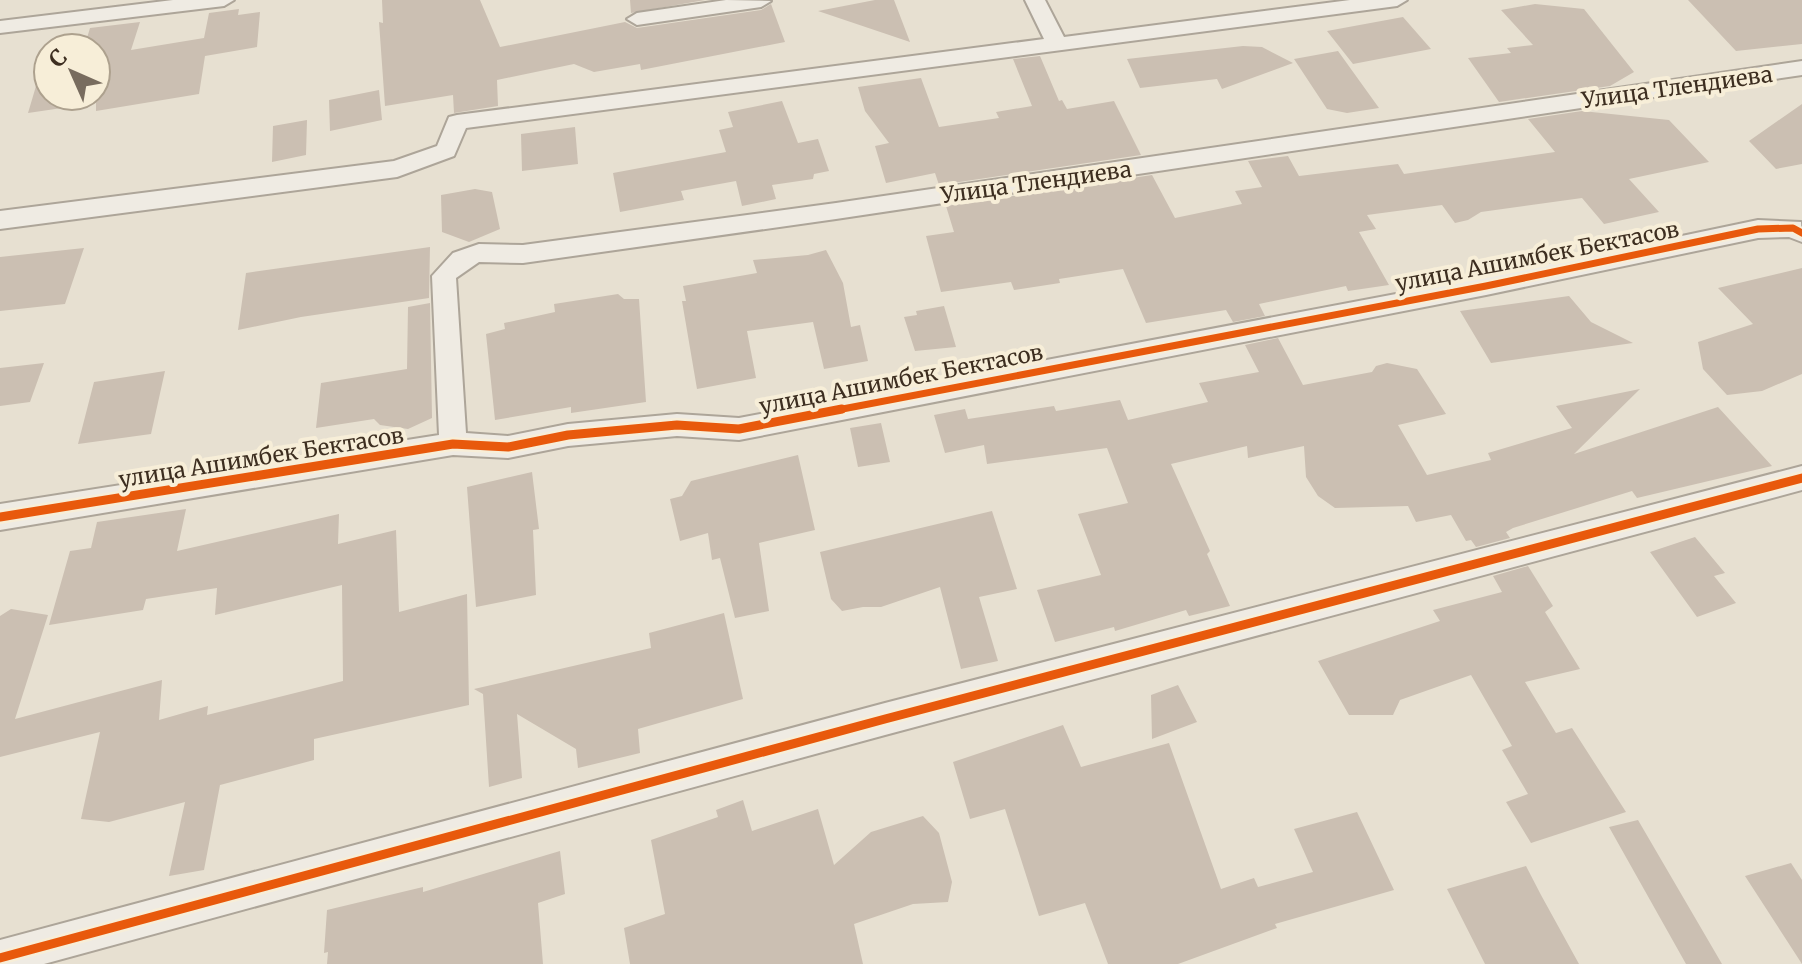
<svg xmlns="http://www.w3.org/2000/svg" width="1802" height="964" font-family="Merriweather,serif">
<rect width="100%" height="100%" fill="#e7e0d1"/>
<path fill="#cbbfb2" d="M382,0H480L500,47L625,22L637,28L761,10L771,4L785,42L641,70L640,64L594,72L574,64L497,80L498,106L454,113L453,95L385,106L379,22L383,23Z
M630,0H705L631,13Z
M875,0H894L910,42L818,11Z
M1688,0H1802V44L1736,51Z
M1535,4L1584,9L1634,72L1610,86L1499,102L1468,58L1511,53L1507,48L1533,45L1501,10Z
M239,9L238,15L260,12L257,47L205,56L199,94L96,111V103L28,113L39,76L48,75V96H96V48H84L90,28L140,22L131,50L204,38L209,13Z
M1403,17L1431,49L1353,64L1327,31Z
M1243,46L1262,47L1293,63L1222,89L1217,79L1140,88L1127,59Z
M1338,51L1379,108L1347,113L1327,109L1294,59Z
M1040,56L1059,101L1062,100L1067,109L1114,101L1141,155L939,185L935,173L886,183L875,146L889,143L865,111L858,87L921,78L939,127L999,118L996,112L1032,106L1013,59Z
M379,90L382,120L330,131L329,100Z
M782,101L798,143L818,139L829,171L814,174L813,179L772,185L776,199L742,206L736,181L681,191L684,200L620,212L613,173L726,152L719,130L733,127L728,112Z
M1802,104V164L1776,169L1749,141Z
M1582,111L1669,120L1709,162L1629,179L1659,212L1604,224L1582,198L1481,212L1468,220L1455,223L1442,205L1367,215L1376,229L1359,232L1389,285L1348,291L1346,286L1259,304L1265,316L1233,322L1226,310L1146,323L1123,269L1059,279L1060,283L1014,290L1011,282L941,292L926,236L954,232L946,206L1152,175L1175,218L1242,204L1235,191L1262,187L1248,161L1288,156L1299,176L1398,164L1404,174L1555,152L1528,119Z
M307,120L306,155L272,162L273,126Z
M575,127L578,164L522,171L521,134Z
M475,189L492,192L500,229L469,242L442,232L441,195Z
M430,247L429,298L301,317L238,330L246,273Z
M84,248L65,304L0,311V257Z
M826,250L843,283L851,327L860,325L868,361L824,369L813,322L747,331L756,378L697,389L682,301H686L683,286L757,273L753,260L808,255Z
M1802,268V374L1762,391L1727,395L1703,369L1698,342L1753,324L1718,288Z
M618,294L624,299H639L646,402L571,413V407L495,420L486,334L505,329L504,323L555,312L554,304Z
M1569,296L1591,322L1633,343L1491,363L1460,311Z
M430,303L432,418L408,429L380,425L374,419L316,428L321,383L407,369L408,307Z
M944,306L956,347L915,351L904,317L917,315L916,311Z
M1278,338L1303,385L1372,372L1376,366L1387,363L1417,369L1446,414L1398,425L1427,475L1491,460L1488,453L1572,428L1556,406L1640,389L1574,454L1718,407L1772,466L1637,498L1632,491L1513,528L1506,532L1510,538L1476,547L1471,540L1466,541L1451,515L1416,522L1408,506L1335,508L1318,496L1306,477L1304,446L1248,458L1247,446L1171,464L1210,551L1207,554L1230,606L1189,616L1186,610L1115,631L1114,627L1055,642L1037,590L1101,575L1078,514L1128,503L1107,448L987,464L984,445L945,453L934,415L965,409L968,419L1054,406L1056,411L1120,400L1128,420L1208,402L1199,383L1259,372L1245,345Z
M44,363L30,402L0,406V368Z
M165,371L151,434L78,444L94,382Z
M881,423L890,462L858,467L850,428Z
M798,455L815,530L759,543L769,611L735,618L720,558L712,560L708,533L680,541L670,499L682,496L691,481Z
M532,472L539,529L533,530L536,595L476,607L467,487Z
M186,509L177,551L339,514L338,544L396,530L399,612L467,594L469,705L314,739V760L220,785L204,870L169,876L185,802L109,822L81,819L100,732L0,757V616L11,609L48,615L15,719L162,680L159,720L208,706L207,715L343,681L342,585L215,615L217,588L146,599L143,610L49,625L70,551L91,548L97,522Z
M992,511L1017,589L979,597L998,661L961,669L940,587L881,607H863L842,611L831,599L820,552Z
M1695,537L1725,573L1714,576L1736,603L1697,617L1650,552Z
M1528,566L1553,606L1545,612L1580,669L1525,682L1556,733L1572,728L1626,812L1531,843L1506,802L1528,794L1502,750L1512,746L1471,675L1400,700L1393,715H1349L1318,661L1440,621L1433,610L1502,592L1493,576Z
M724,613L743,699L638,729L640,753L578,768L576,749L517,714L522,778L489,787L483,694L474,689L651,648L649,633Z
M1178,685L1197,722L1152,739L1151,695Z
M1063,725L1081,767L1169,743L1221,889L1254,878L1258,887L1313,872L1294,829L1357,812L1394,890L1275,924L1277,928L1178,964H1108L1085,903L1039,916L1005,809L970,819L953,762Z
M743,800L752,831L818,809L834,865L871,832L923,816L939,833L952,882L948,902L913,904L854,924L863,964H630L624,928L665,914L651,840L718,817L716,810Z
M1638,820L1722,964H1686L1609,827Z
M560,851L565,894L538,903L543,964H327L328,952L324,953L327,910L423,887V892Z
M1791,863L1802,880V964L1745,876Z
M1526,866L1541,895L1579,964H1485L1447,889Z"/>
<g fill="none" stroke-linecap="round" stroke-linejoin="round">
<defs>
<path id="minor" d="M173,0H234L224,6L0,33V21Z
M726,0L771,1L761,7L637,25L627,19L637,13Z
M1025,0H1045L1064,37L1350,0H1407L1397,6L466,128L454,156L397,177L0,229V211L394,161L437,146L449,117L457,115L1044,39Z
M1802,61V75L836,219L523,263L479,262L456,278L466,433L508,436L568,424L677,414L739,418L1486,277L1758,220L1801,222L1802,242L1789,237L1758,238L1486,295L739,440L677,436L568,446L508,458L453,455L0,530V504L439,435L432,276L453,253L479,244L523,245L836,203Z
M1802,466V490L885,735L44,964H0V940L885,703Z"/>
</defs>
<use href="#minor" stroke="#ada599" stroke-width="4"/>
<use href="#minor" fill="#efebe3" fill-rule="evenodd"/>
<defs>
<path id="cycleway-far1" d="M832,411L1486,286L1758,229L1793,228L1802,233"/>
<path id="cycleway" d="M0,517L453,444L508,447L568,435L677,425L739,429L842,409
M0,958L885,719L1802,478"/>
</defs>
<use href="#cycleway-far1" stroke="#f7eed8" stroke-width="11"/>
<use href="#cycleway" stroke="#f7eed8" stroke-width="14"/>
<use href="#cycleway-far1" stroke="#e8590c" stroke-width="7"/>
<use href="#cycleway" stroke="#e8590c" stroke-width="9"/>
</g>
<g text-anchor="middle" stroke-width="8" stroke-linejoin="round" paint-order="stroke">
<g font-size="22" fill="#3d2e20" stroke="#f7eed8">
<text transform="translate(1677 87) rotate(-8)" y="8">Улица Тлендиева</text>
<text transform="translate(1036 182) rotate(-8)" y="8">Улица Тлендиева</text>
<text transform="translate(1537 256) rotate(-11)" y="8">улица Ашимбек Бектасов</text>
<text transform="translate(901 379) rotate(-11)" y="8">улица Ашимбек Бектасов</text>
<text transform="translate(261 457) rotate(-9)" y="8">улица Ашимбек Бектасов</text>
</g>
</g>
<g transform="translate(72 72) rotate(315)"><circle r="38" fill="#f7eed8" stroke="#ada18e" stroke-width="2"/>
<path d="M0-6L14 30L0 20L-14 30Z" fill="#786c5e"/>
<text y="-12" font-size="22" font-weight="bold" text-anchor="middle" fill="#3d2e20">С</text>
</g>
</svg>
